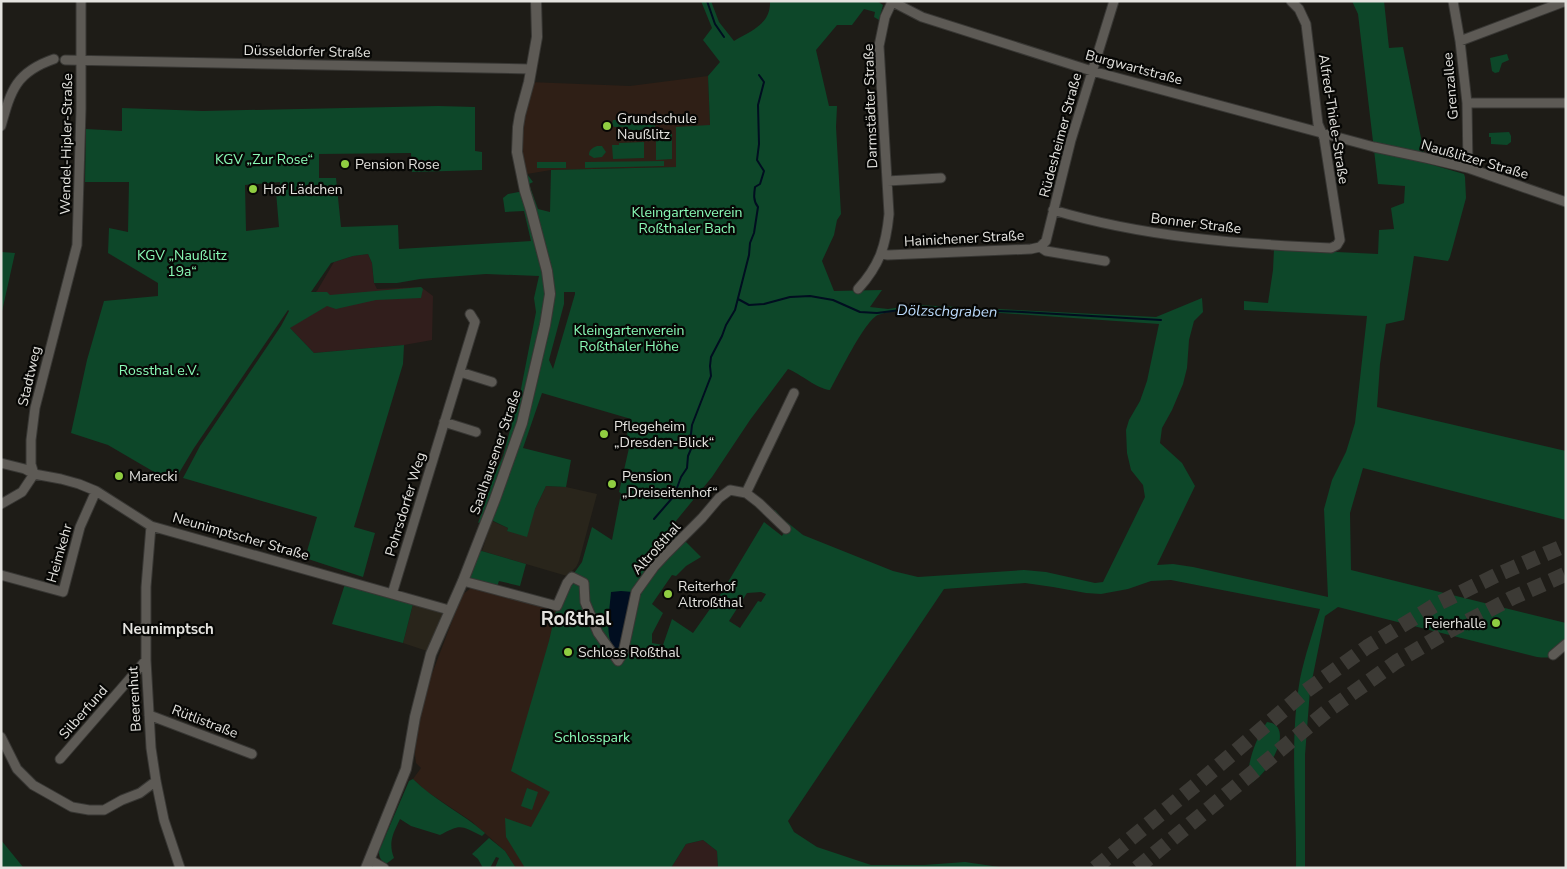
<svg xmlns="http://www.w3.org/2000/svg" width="1567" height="869" font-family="'Nunito Sans',sans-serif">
<rect width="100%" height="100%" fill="#1e1c17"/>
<path fill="#29251b" d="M546,486L566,487L597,494L579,561L576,567L567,576L482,551L492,521L508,528L507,531L535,509Z
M413,604L439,610L442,614L441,619L427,651L403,643Z"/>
<path fill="#311e1c" d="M368,254L372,263L374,283L377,289L421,287L433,296L432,340L404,345L314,353L290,328L291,312L317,291L334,262L353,256Z
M703,840L717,851L718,868H671L686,844Z"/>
<path fill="#2f1f16" d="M708,76L710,125L676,167L551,170L527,174L520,168L517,152L529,82L630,86Z
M471,588L565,610L558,868H516L505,851L471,821L426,791L413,779L421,768L416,763L415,755L416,731L430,679L462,595Z"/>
<path fill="#0d4729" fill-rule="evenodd" d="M701,1H711L719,22L734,41C751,31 771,24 770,1H877L883,5L879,20L874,17L875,12L864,9L852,25H837L816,50L829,106H837L836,127L841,214L837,220L834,235L822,261L834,291L882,290L870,307L888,309L916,305L1156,317L1202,298L1203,312L1194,321L1189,340L1187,368L1183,384L1172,410L1162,428L1160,443L1182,463L1195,486L1157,565L1173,564L1193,567L1328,597L1324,509L1332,480L1346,452L1355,423L1367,316L1244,310V301L1268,303L1273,270L1274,249L1378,254L1379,230L1394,229L1391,208L1404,203L1405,186L1378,184L1358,14L1352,1H1384L1389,48L1403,47L1426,163L1464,174L1465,177L1466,198L1450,257L1448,261L1414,256L1404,320L1386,324L1380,364L1377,407L1566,451V520L1363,468L1350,513L1351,570L1566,623V647C1555,656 1552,659 1537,657L1338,607L1325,616L1310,690L1305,755V868H1296C1297,806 1289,741 1300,679C1305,655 1313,632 1320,609L1171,580L1151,581L1128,589L1101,594L1086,593L1053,587L1025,583L944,589L788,821L794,832L817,847L871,865H924L965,862L1006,868H718L717,851L703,840L686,844L671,868H525L506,837L505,818L531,827L550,792L511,771L549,641L557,606L567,583L582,562L592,527L612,540L621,493L619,492L629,448L624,447L631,419L542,393L523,448L571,460L566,487L546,486L535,509L527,537L507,531L508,528L487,518L478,523L494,476L503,456L521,389L536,312L534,298L539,276L486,274L420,279L397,283H374L372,263L368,254L353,256L331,263L311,292H327L330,295L421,287L423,289L421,298L376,300L336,309L327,306L290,328L314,353L404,345L403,364L354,527L375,533L363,577L305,558L317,517L183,478L200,446L281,326L289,311L288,310L194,448L173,483L108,445L71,433L87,360L104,301L158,296V283L108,253L109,228L128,232L129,182H85L86,129L122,131V108L203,111L438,106L475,107V151L482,152V170L412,172L411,153L319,154V178H336L341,227L398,225L399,249L531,241L524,211L505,212L503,198L508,194L524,191L520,168L527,174L533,182L529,184L538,209L550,212L551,170L676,167V127L710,125L708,76L720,62L703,40L712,28ZM280,182L281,191L276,192L279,227L246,231L245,185ZM564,292H575V294L553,369L549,360L564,304ZM920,310L973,311L1159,324L1147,381L1140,401L1129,420L1126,430L1127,453L1131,470L1143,485L1145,497L1103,582L1095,583L1046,572L1024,570L918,577L893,571L803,535L783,519L775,510L771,515L786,529L782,536L764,522L722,592L693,633L672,619L663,645L652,643V634L663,613L652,604L672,575L676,576L686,566L701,557L671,527L712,477L750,420L788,369C801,374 817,389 830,390C838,376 865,320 878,315C890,310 907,311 920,310ZM761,592L766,594L761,602L758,601L740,628L729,621L747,593Z
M1507,54L1509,60L1502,63L1499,72L1495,73L1492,71L1490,58Z
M655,117V128L645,129L638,132L622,127H614L612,124L613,120Z
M1509,132L1511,136V142L1507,145L1491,144V137H1489V133Z
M672,134V159L656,160V135Z
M644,142V158L613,159L612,145H619V143Z
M597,146H602L606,152L602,157L594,158L589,155C589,150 592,148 597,146Z
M664,161V166L585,168V162Z
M537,162H566V168H537Z
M1,252L15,253L1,316Z
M475,549L526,564L520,586L499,581L496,589L463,581Z
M345,584L413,604L403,643L332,624Z
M1267,722C1291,725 1276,756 1267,768C1263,773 1258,778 1253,782L1247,780C1249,759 1255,740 1267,722Z
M413,779C434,800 462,813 485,833L482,836C460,825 461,824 440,835L411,826L400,819C393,834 388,842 394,858L386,864C381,860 379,858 379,851L409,781Z
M527,788L538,792L532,810L521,806Z
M489,838L505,851L516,868H495L499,858L496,857L490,868H483L478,859L472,854Z
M1,840L23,867L25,868H1Z"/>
<path fill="#010e20" d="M621,591L633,592L627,625L617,652C603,640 610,608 611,592Z"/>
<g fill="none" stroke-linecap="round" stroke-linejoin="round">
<path stroke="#010e20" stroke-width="2" d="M707,1L715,24L724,37
M738,299L749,305L764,304L790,297L810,296L833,300L860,312L877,313L916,308L1022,312L1161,320
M654,519L674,496L681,477L687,468L688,456L691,449L689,440L691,434L692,425L711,376L710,366L711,357L722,336L726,325L735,310L749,255L750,243L754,233L758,207C753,201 754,194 755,187L760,184L764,171L757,160L759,144L758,105L764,82L759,75"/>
<path stroke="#3c3a35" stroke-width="15" stroke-dasharray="15 8" stroke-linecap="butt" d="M1095,868L1197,784L1306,691L1367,647L1437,604L1499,574L1566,545
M1137,868L1326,712L1396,662L1445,633L1512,598L1566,574"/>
<defs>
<path id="minor" d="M891,1L922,17L1092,71L1374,147L1426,158L1468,168L1566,202
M1453,1L1460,41L1467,103L1468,168
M1460,41L1566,1
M65,60L531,69
M1467,103H1566
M1,126C11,90 16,72 54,59
M887,181L941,178
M1053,210C1143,237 1238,244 1331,248L1337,245L1340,240L1324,138L1318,124L1306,24L1299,9L1291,1
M1040,247L1046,241L1071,140L1114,1
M882,254L888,255L1031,249L1040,247L1046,251L1105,261
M858,289C880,265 886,245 889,214L879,46L885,17L892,2
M460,372L492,382
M444,422L476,432
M1,463L25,469L34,474L61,479L79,484L96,491L151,526L449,610
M34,474L31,464V440L35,408L77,245L81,109V1
M746,493L794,393
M1,504L22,492L34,474
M151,526L146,587V660L151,748L156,781L164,820L180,868
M1,575L63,592L80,527L96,491
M463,581L557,606L567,583L572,577L584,583L585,602L598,633L618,661L623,653L636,592L654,567L667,553L702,518L719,498L730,490L746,493L759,503L786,529
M392,594L475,322L470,314
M1553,655L1566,644
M149,715L252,754
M1,737L17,769L33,785L72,807L89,810H104L122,800L140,793L156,781
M60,759L146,660
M370,860L384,868"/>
<path id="tertiary" d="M366,868L406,769L415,717L431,654L463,581L495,499L522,423L545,325L550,294L547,271L531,210L525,191L517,152L518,127L520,115L529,82L537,37L536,1"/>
</defs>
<use href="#minor" stroke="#383734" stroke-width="11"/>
<use href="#tertiary" stroke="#383734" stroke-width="12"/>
<use href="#minor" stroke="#5d5a55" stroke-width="9"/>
<use href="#tertiary" stroke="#5d5a55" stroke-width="10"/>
</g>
<g fill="#90cd41" stroke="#070705" stroke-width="2">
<circle cx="607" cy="126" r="5"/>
<circle cx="345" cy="164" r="5"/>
<circle cx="253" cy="189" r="5"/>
<circle cx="604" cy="434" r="5"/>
<circle cx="119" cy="476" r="5"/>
<circle cx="612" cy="484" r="5"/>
<circle cx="668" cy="594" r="5"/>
<circle cx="1496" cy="623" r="5"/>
<circle cx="568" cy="652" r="5"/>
</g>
<g text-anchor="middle" stroke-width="4.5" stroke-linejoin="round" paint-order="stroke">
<g font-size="14" fill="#e4e3df" stroke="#070705">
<text transform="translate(307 51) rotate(1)" y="5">Düsseldorfer Straße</text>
<text transform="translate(1134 67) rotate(15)" y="5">Burgwartstraße</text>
<text transform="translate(1450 86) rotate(-95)" y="5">Grenzallee</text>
<text transform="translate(870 106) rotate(-92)" y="5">Darmstädter Straße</text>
<text transform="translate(1334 119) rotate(81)" y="5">Alfred-Thiele-Straße</text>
<text transform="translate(1060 135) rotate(-75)" y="5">Rüdesheimer Straße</text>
<text transform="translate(66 144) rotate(-89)" y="5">Wendel-Hipler-Straße</text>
<text transform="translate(1475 159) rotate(16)" y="5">Naußlitzer Straße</text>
<text transform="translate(1196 223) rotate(7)" y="5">Bonner Straße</text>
<text transform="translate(964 238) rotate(-3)" y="5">Hainichener Straße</text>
<text transform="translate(29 376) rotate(-77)" y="5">Stadtweg</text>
<text transform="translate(495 452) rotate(-71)" y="5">Saalhausener Straße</text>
<text transform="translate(405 504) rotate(-73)" y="5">Pohrsdorfer Weg</text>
<text transform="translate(241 536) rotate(16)" y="5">Neunimptscher Straße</text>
<text transform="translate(656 548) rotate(-48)" y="5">Altroßthal</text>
<text transform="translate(59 553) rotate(-74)" y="5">Heimkehr</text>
<text transform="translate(134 699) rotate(-93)" y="5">Beerenhut</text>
<text transform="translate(83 712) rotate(-49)" y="5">Silberfund</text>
<text transform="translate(205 721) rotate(21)" y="5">Rütlistraße</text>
</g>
<g font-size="14" fill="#e4e3df" stroke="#070705" text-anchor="start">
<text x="617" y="123">Grundschule<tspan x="617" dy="16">Naußlitz</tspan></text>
<text x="355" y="169">Pension Rose</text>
<text x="263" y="194">Hof Lädchen</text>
<text x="614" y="431">Pflegeheim<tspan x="614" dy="16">„Dresden-Blick“</tspan></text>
<text x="129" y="481">Marecki</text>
<text x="622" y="481">Pension<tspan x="622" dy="16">„Dreiseitenhof“</tspan></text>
<text x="678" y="591">Reiterhof<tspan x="678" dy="16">Altroßthal</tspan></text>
<text x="1486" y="628" text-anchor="end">Feierhalle</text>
<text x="578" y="657">Schloss Roßthal</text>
</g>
<g font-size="14" fill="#8afbb7" stroke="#070705">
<text x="264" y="164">KGV „Zur Rose“</text>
<text x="687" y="217">Kleingartenverein<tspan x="687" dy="16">Roßthaler Bach</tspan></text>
<text x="182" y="260">KGV „Naußlitz<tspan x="182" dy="16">19a“</tspan></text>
<text x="629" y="335">Kleingartenverein<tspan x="629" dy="16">Roßthaler Höhe</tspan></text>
<text x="159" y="375">Rossthal e.V.</text>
<text x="592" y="742">Schlosspark</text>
</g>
<g font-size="15" font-style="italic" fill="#bad9fa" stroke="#070705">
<text transform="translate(947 311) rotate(1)" y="5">Dölzschgraben</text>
</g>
<g font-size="15" font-weight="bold" fill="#e4e3df" stroke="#070705">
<text x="168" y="634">Neunimptsch</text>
</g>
<g font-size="19" font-weight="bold" fill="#e4e3df" stroke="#070705">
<text x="576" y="625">Roßthal</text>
</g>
</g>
<rect width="1567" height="869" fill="none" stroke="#e4e3df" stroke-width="5"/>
</svg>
